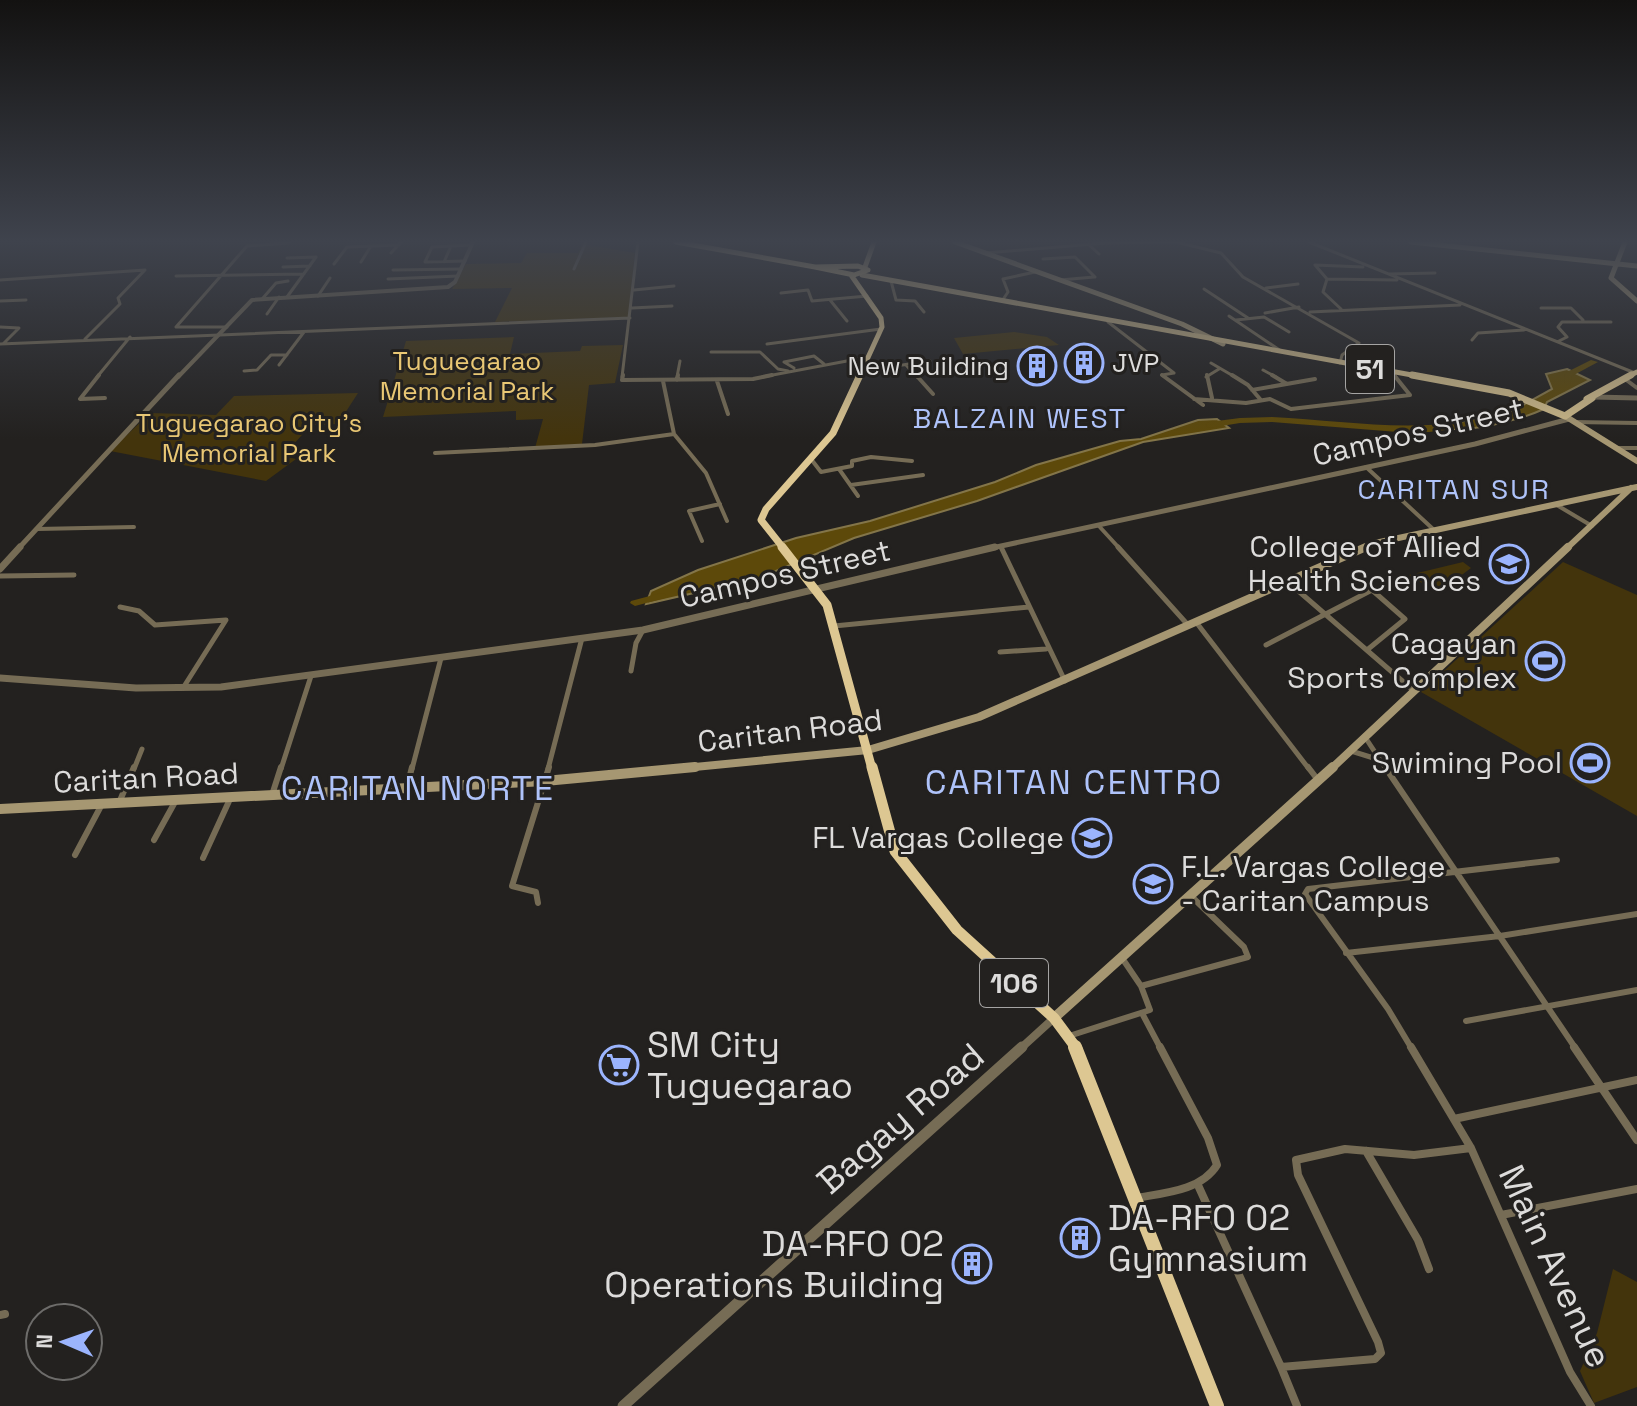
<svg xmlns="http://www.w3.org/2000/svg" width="1637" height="1406" font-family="'Space Grotesk',sans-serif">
<rect width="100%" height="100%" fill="#23211f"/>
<path fill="#43340c" d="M582,244L635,253L628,317L495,322L512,288L452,289L466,264L521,263L527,253H578Z
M1014,332L1047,337L1059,345L963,354L954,338Z
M514,337L510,354L580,351L582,346L623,345L615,383L589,385L582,444L535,448L543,419L516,420V411L383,417L406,341Z
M358,393L338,424L311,425L283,456L296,459L266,481L110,451L150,413L216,415L234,396Z
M1463,562L1471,568L1438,593L1409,575Z
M1563,562L1637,595V816L1421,692Z
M1613,1269L1637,1282V1387L1594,1403L1580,1371L1597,1333Z"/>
<path fill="#5d490a" stroke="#837549" stroke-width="2" d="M1567,369L1590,380L1547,402L1544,409C1522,419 1462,436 1441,426L1514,410L1552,389L1546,374Z
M1217,419L1229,428L1143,442L977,501L854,538L759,578L646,604L651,591L698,570L796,538L870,521L995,482L1036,465L1120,441L1141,439L1198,420Z"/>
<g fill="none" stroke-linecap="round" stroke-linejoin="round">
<path fill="#5d490a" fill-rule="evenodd" d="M1591,360L1598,362L1572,376L1570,384H1564L1565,373Z
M1272,417C1336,420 1397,431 1461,422L1465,425L1461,428L1429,432H1398L1272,422L1240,423L1209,428L1205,425L1209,422L1240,418Z
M661,593L665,594L666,596L665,598L635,606L630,603L631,601Z"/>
<path stroke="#766c55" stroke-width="3" d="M1176,242L1221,253L1243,277L1359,343L1342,355L1340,363
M1309,242L1635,373
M1088,244L1099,254
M391,253L401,242
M985,253L1105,243L1174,242
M287,258L316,257
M1043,259L1075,257L1095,277
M465,261L425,262L432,247L471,245
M361,262L371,246
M444,262L451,246
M334,264L347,247L399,245
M283,267L310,266
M574,269L586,242
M393,270L461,269
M1389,274L1435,273
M176,276L304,274
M388,279L458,276
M1327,279L1397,280
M0,280L145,270L118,298L120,304L85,339
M1060,280L1094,277
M891,281L896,300L915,301L924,312
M1266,288L1298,284
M1204,289L1248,318
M634,290L674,286
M781,293L808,290L812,301L867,296
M318,296L330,278
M287,297L316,257
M263,298L276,283L288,281
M830,300L847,321
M0,301L26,300
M1002,301L1008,292L1003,279L1035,272
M632,308L672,306
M1541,308H1571L1583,320
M1341,309L1323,292L1327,279L1315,265L1363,267
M1310,312L1460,305
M1265,313L1299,307
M267,314L279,297
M1229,316L1281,351
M1236,320L1264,317L1289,332
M1108,322L1174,373L1162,375L1165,377
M0,327L19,328L4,343
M176,327L247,246L289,243
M177,327H227
M1472,340L1478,333L1524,330
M1559,341L1567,337L1558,327L1562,322H1611
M0,344L630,318
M767,344L881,329
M711,352H760L778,369L788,371
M1211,363L1235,377
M279,365L304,332
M906,365L917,377
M794,368L784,362L814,356L824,364
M1263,370L1276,377
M244,371L257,370L271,355H287
M861,371L930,361
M1394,375L1396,377
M97,377L130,337
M622,377L638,242
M677,377L680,361
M762,377L868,357
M1206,377L1219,369"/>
<path stroke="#766c55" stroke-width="4" d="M99,375L80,399L105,398
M623,375L622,380L753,379L772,375
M916,375L933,394
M1162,375L1203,405
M1207,375L1212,398
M1232,375L1248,385L1260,399
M1272,375L1287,384
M1625,379L1637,388
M677,380L678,375
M663,381L674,434L706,473L727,521
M717,381L728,414
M1252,390L1315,379
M1194,399L1246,403L1270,399L1291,409L1410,395L1394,375
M1574,422L1637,423
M1618,448H1637
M435,453L595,445L674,434
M811,459L821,472L852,466V461L871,457L912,461
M1366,467L1433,529
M839,469L858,496
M851,485L923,475
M1555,504L1592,526
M1098,525L1120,549
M37,529L134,527
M702,541L689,511L720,504
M1000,546L1002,549"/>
<path stroke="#766c55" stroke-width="5" d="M1001,547L1065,681
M1118,547L1188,625
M0,576L74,575
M1288,582L1414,691
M120,607L139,611L155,625L226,620L183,688
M1196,622L1309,769
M834,626L1029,607
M1266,645L1372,590L1405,619L1367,650
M1000,652L1046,649
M631,671L636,643L643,630
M1365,737L1386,769
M1351,751L1380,760
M134,769L142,749
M281,769L311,676
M412,769L441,658
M548,769L582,638"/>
<path stroke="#766c55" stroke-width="6" d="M1308,767L1318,780
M1385,767L1576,1049
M407,787L412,767
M272,795L281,767
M119,803L134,767
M154,840L175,802
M75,855L101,806
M203,858L230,799
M538,903L536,892L512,886L549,767
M1346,953L1500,936L1637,914
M1141,986L1248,957L1244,947L1192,897
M1143,1015L1161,1049
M1466,1021L1637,990
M1069,1036L1150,1010L1141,986L1122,958
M1412,1049L1388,1009L1305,894L1308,889L1557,860"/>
<path stroke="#766c55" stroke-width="8" d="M1411,1047L1471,1148L1570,1372L1591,1406
M1574,1047L1637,1140
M1454,1119L1637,1080
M1366,1151L1418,1240L1429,1269
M1197,1183L1281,1367L1375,1359L1381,1353L1378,1342L1298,1175L1296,1160L1345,1149L1414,1155L1471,1148
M1136,1198C1163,1193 1201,1191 1217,1165L1208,1138L1160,1047
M1501,1215L1637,1189
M0,1315L5,1314
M1281,1367L1297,1406"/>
<path stroke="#766c55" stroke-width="4" d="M178,377L252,300L448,287L455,282L473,242"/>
<path stroke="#766c55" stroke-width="5" d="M1594,397L1637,398
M18,549L179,375
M987,549L1475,444L1569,419"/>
<path stroke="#766c55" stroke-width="7" d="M0,569L20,547
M0,678L136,688L221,687L643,630L995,547"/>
<path stroke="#766c55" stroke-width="8" d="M1020,1049L1054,1018"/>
<path stroke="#766c55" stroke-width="11" d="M623,1406L1022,1047"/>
<path stroke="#a69772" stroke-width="5" d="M955,242L1182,324L1223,344
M1411,242L1637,266
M1625,242L1611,278L1637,301"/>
<path stroke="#a69772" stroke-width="6" d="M1565,416L1637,461
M1361,549L1375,543L1637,487
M1566,549L1631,488"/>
<path stroke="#a69772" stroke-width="8" d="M674,769L868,750L979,717L1366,547
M1331,769L1568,547"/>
<path stroke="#a69772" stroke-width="10" d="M0,809L545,781L695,767
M1054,1018L1333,767"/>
<path stroke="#ccb888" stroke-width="5" d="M865,267L874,242
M862,275L1423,377
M1627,377L1637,372"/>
<path stroke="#ccb888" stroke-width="7" d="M1412,375L1509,393L1565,416L1592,398
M1587,399L1631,375"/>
<path stroke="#ddc792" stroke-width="5" d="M676,242L815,267
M858,266L868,270L854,275L815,267Z
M851,275L881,318L882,327L859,377"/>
<path stroke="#ddc792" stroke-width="7" d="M784,549L761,520L766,509L833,433L860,375"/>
<path stroke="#ddc792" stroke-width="9" d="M782,547L827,605L872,769"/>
<path stroke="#ddc792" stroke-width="11" d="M872,767L895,851L957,930L1054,1018L1077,1049"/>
<path stroke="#ddc792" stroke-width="14" d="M1075,1047L1217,1406"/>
</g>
<linearGradient id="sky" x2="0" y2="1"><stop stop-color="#131211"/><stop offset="0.55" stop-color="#3f434d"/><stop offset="1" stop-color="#3f434d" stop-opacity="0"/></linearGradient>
<rect width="1637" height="439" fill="url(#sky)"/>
<defs>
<symbol id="building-ring" viewBox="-11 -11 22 22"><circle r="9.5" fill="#23211f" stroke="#9bb4fd" stroke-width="1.5"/><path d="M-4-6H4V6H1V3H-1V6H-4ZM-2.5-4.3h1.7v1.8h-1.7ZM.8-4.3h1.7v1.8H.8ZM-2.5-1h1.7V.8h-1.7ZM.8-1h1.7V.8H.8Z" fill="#9bb4fd"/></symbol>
<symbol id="university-ring" viewBox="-11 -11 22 22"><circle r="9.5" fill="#23211f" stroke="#9bb4fd" stroke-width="1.5"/><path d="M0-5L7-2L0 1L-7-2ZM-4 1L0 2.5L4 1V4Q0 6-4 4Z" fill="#9bb4fd"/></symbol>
<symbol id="stadium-ring" viewBox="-11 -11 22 22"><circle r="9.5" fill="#23211f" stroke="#9bb4fd" stroke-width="1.5"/><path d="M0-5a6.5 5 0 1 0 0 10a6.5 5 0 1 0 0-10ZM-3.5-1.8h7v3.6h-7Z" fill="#9bb4fd"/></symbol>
<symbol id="supermarket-ring" viewBox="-11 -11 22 22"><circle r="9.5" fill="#23211f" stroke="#9bb4fd" stroke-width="1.5"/><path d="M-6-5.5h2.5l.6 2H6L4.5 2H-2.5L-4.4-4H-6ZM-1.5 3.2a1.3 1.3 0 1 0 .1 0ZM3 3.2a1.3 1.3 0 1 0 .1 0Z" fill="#9bb4fd"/></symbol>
</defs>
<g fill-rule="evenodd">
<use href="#building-ring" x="1062" y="341" width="44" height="44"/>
<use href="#building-ring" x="1015" y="344" width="44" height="44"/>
<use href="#university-ring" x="1487" y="542" width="44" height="44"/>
<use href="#stadium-ring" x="1523" y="639" width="44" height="44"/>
<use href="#stadium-ring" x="1568" y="741" width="44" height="44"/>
<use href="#university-ring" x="1070" y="816" width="44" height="44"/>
<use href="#university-ring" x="1131" y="862" width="44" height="44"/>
<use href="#supermarket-ring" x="597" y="1043" width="44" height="44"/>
<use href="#building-ring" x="1058" y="1216" width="44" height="44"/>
<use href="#building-ring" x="950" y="1242" width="44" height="44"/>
</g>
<g text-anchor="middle" stroke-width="6" stroke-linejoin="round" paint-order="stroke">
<g font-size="26" fill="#e9c774" stroke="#23211f">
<text x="467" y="370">Tuguegarao<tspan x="467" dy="30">Memorial Park</tspan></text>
<text x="249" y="432">Tuguegarao City's<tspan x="249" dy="30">Memorial Park</tspan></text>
</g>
<g font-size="26" fill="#dddcdb" stroke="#23211f" text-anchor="start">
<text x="1112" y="372">JVP</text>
<text x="1009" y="375" text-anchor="end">New Building</text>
</g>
<g fill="#23211f" stroke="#a5a4a3" stroke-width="2">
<rect x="1346" y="345" width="48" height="48" rx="6"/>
<rect x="980" y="959" width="68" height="48" rx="6"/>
</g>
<g font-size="28" font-weight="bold" fill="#dddcdb">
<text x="1370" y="379">51</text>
<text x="1014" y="993">106</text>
</g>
<g font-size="28" letter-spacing="2" fill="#afc3fa" stroke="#23211f">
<text x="1020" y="428">BALZAIN WEST</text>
<text x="1454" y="499">CARITAN SUR</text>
</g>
<g font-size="30" fill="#dddcdb" stroke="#23211f">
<text transform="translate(1418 432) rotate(-13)" y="10">Campos Street</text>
<text transform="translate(785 574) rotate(-13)" y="10">Campos Street</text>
<text transform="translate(790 731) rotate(-7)" y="10">Caritan Road</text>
<text transform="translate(146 778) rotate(-3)" y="10">Caritan Road</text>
</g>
<g font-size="30" fill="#dddcdb" stroke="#23211f" text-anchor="end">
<text x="1481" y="557">College of Allied<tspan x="1481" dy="34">Health Sciences</tspan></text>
<text x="1517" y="654">Cagayan<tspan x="1517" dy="34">Sports Complex</tspan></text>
<text x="1562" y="773">Swiming Pool</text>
<text x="1064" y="848">FL Vargas College</text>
<text x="1181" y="877" text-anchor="start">F.L. Vargas College<tspan x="1181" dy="34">- Caritan Campus</tspan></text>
</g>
<g font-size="34" letter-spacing="2" fill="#afc3fa" stroke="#23211f">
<text x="1074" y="794">CARITAN CENTRO</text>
<text x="418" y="800">CARITAN NORTE</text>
</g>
<g font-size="36" fill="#dddcdb" stroke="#23211f" text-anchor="start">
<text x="647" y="1057">SM City<tspan x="647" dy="41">Tuguegarao</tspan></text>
<text x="1108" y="1230">DA-RFO 02<tspan x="1108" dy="41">Gymnasium</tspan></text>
<text x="944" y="1256" text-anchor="end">DA-RFO 02<tspan x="944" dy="41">Operations Building</tspan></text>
</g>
<g font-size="36" fill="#dddcdb" stroke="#23211f">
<text transform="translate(900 1118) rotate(-41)" y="13">Bagay Road</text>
<text transform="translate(1556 1266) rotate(65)" y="13">Main Avenue</text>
</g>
</g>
<g transform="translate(64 1342) rotate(272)"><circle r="38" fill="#23211f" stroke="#6d6c6a" stroke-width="2"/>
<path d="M0-6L14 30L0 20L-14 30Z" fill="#9bb4fd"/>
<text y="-12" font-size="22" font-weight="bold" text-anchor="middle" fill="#dddcdb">N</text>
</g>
</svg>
